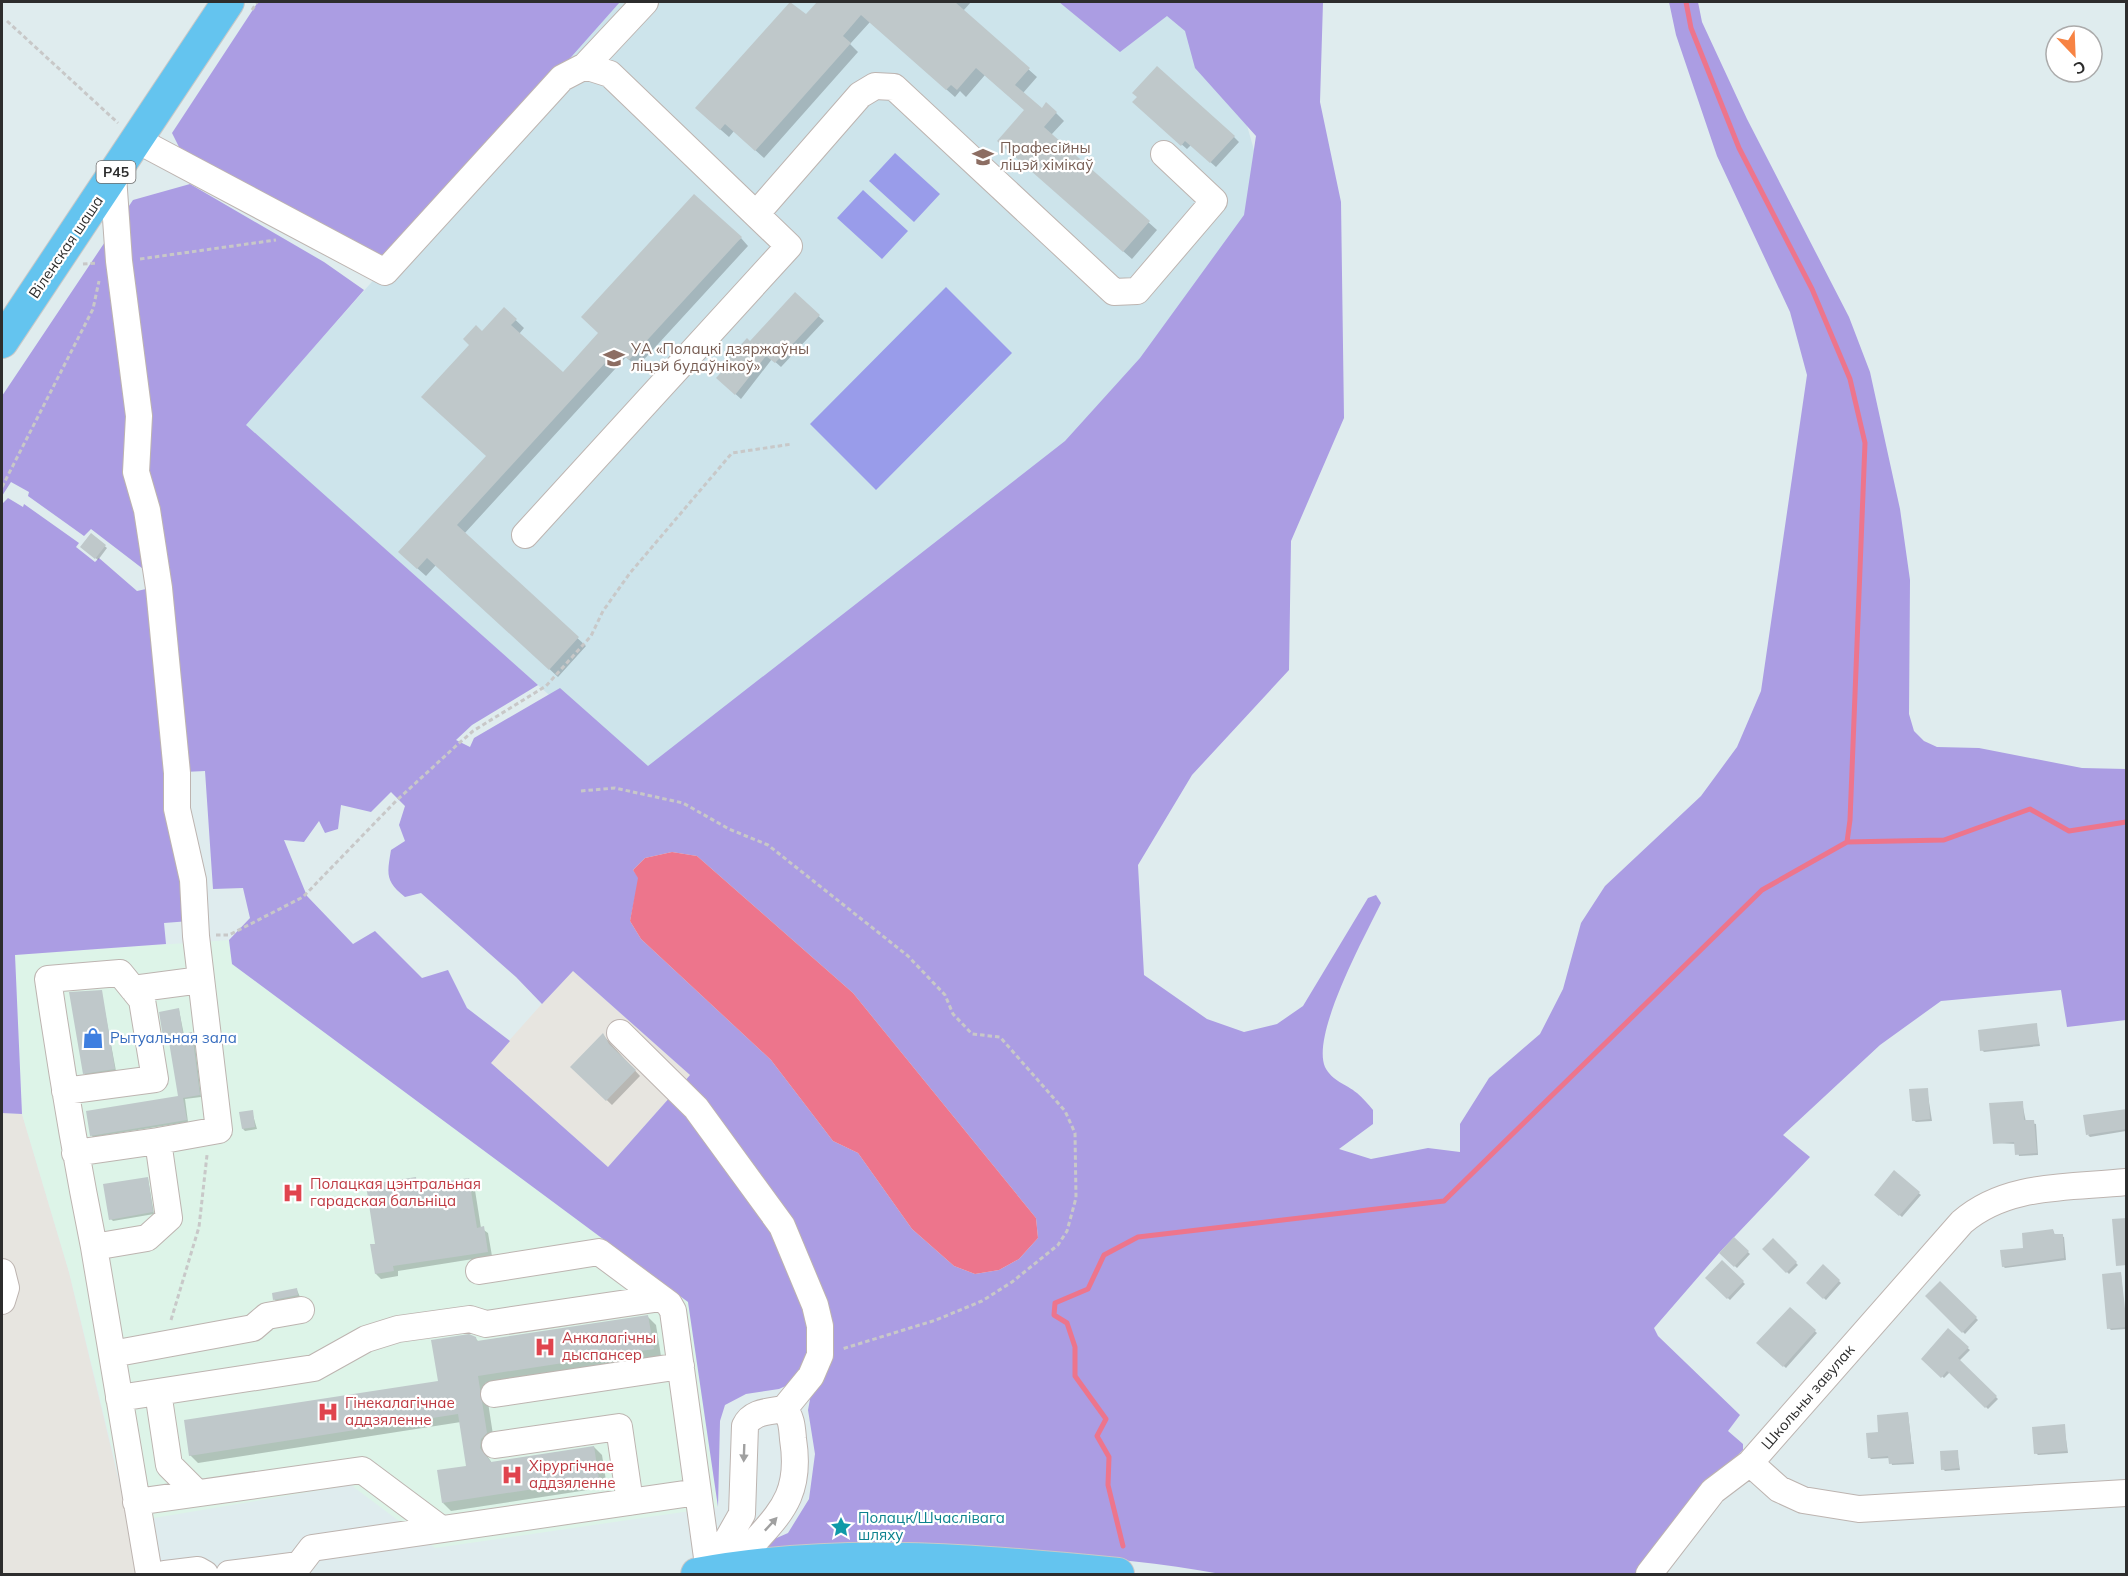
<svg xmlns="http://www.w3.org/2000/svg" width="2128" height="1576" font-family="Mulish,sans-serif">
<rect width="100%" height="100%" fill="#dfecee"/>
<path fill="#e7e5e0" d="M572,970L690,1075L608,1167L490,1062Z
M2,1113L22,1114L69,1272L141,1574H2Z"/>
<path fill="#cde4eb" d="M620,2H1165L1228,59L1284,255L1040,526L655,789L245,425Z"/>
<path fill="#ddf4e8" d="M229,940L232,964L688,1302L718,1507L435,1548L351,1485L130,1522L69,1272L22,1114L15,955Z"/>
<path fill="#ab9de3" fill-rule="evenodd" d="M258,2H620L385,267L182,153L172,133Z
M1059,2H1323L1320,102L1341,202L1344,418L1291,541L1289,670L1192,775L1138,865L1144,975L1207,1019L1244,1032L1277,1024L1303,1006L1368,898L1376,895L1381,903C1365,936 1311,1034 1325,1067C1332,1081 1346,1084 1357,1093C1363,1098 1368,1104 1373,1110V1124L1339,1149L1371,1159L1428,1148L1460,1152V1124L1489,1078L1540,1034L1563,989L1581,923L1605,886L1701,796L1737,747L1761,691L1807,375L1790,312L1717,156L1676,35L1669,2H1698L1702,22L1747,119L1849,317L1870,372L1900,509L1910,580L1909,714L1914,731L1924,741L1937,747L1979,748L2082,768L2126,769V1020L2067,1027L2061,990L1941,1001L1880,1045L1783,1135L1810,1157L1719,1253L1654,1328L1658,1336L1740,1415L1728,1431L1743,1444V1450L1705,1486L1640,1574H1221C1162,1563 1103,1558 1044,1553C948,1545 858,1542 762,1551L761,1545L788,1533L809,1499L815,1454L808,1410L811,1394L822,1379L829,1354L828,1324L787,1223L719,1117L684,1082L690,1075L573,971L542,1004L516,977L421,893L405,897C385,881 387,874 391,850L405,841L399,825L405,806L391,792L371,812L341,805L338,829L325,833L319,821L304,842L284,840L307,896L353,944L375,931L422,978L448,970L467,1008L510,1041L491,1063L608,1167L671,1096L777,1228L811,1307L815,1326L812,1353L803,1371L790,1384L779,1389L746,1394L725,1405L720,1421L718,1507L688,1302L232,964L229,940L250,918L243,888L213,889L205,771L184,772L178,717L165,718L171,773L170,809L187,880L190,921L164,923L166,944L15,955L22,1114L2,1113V504L8,498L23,507L24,504L79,543L76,547L95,562L99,558L137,591L164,585L91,529L84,536L28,496L29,492L11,482L2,496V396L133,200L190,184L324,262L364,290L246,425L538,685L472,725L456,740L470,747L474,738L560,688L648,766L1065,441L1140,358L1244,215L1256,136L1195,68L1185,31L1167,16L1120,52ZM672,852L697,856L853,993L1036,1218L1038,1238L1019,1259L999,1270L975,1274L954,1266L912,1229L858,1153L833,1141L771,1060L641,939L630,921L639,878L633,870L645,858Z"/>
<path fill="#999cea" d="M895,153L940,194L914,222L869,181Z
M863,190L908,231L882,259L837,218Z
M946,287L1012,353L876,490L810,424Z"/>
<path fill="#ed758c" d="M672,852L697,856L853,993L1036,1218L1038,1238L1019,1259L999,1270L975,1274L954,1266L912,1229L858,1153L833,1141L771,1060L641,939L630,921L638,878L633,870L645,858Z"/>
<path fill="#0003" d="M819,2H971L963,11L1037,77L1023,93L1042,110L1056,113L1064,121L1051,135L1157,230L1132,259L1007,148L1026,111L985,75L966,97L960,91L955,97L870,22L850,44L858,52L764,158L734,131L729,137L705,116Z
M1139,107L1234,137L1239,142L1216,167L1191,145L1187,149Z
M741,238L748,246L637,367L626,357L464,534L586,646L558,677L436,565L426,576L408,560L487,457L482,333L504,309L524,328L519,334L563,374Z
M795,295L824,321L781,367L772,359L741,399L718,378Z
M91,535L107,548L98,560L82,547Z
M101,991L116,1071L86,1075L84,1073Z
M179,1010L184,1035L194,1036L201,1097L185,1099L188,1122L93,1137L91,1135L179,1097L170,1038L165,1036Z
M2036,1025L2040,1046L1984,1052L1982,1050Z
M603,1035L640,1076L612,1105L572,1067Z
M1927,1089L1932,1121L1916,1122L1913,1120Z
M2022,1102L2026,1122L2036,1124L2038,1155L2019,1156L2016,1144L1994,1143Z
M2126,1111V1131L2090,1137L2088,1135Z
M252,1112L257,1129L245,1131L243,1129Z
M1894,1172L1921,1195L1902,1217L1876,1194Z
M148,1179L154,1214L113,1221L111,1219Z
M415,1179L421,1187L469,1179L474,1184L481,1228L488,1233L492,1256L398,1271V1276L381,1279L376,1274L377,1245Z
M2053,1230L2055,1235L2064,1237L2066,1260L2005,1268L2003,1266Z
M1734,1239L1750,1254L1737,1268L1721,1253Z
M1773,1240L1798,1265L1789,1274L1764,1249Z
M1722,1262L1745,1284L1730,1300L1707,1278Z
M1823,1266L1841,1283L1826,1300L1808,1283Z
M2121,1274L2126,1329L2111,1330L2109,1328Z
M1940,1283L1978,1320L1965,1334L1927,1296Z
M297,1290L300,1297L276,1301L274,1299Z
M1790,1309L1817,1333L1786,1368L1758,1343Z
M648,1317L656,1325L661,1356L485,1383L494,1441L489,1447L488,1457L492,1463L594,1447L602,1455L607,1487L451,1511L443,1503L468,1467L461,1422L198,1463L190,1455L439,1382L475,1338L479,1342Z
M1948,1331L1970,1350L1959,1361L1998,1399L1988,1409L1950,1372L1944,1378L1923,1359Z
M1908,1414L1914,1464L1892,1465L1890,1458L1871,1459L1869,1457L1880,1433Z
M2064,1426L2068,1453L2038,1455L2036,1453Z
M1957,1451L1960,1470L1945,1471L1943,1469Z"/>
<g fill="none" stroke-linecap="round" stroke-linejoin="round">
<path stroke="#ed758c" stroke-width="5" d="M1686,2L1691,28L1739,148L1812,289L1850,379L1865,443L1850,820L1847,842
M1123,1546L1108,1485L1109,1457L1097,1436L1106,1419L1075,1376V1347L1067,1323L1054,1315L1055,1303L1088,1289L1104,1255L1138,1237L1444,1201L1762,890L1847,842L1944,840L2030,809L2069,831L2126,822"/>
</g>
<path fill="#bfc8ca" d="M790,2L806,14L817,2H955L1030,68L1015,85L1042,108L1046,102L1057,112L1044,127L1150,221L1123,252L997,141L1024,110L976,68L957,90L951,85L946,90L861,15L843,36L851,43L755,151L725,124L720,130L695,108Z
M1157,66L1235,136L1210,163L1185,141L1181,146L1132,102L1137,97L1132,93Z
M694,194L742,237L629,360L617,350L457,525L579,637L549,670L427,558L417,569L398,552L486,456L421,397L469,345L463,339L476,325L482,331L504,307L517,319L511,325L563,372L598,333L581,317Z
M795,292L820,315L775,363L766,356L735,395L716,378L726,367L723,364L747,338L750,341Z
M91,533L106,545L95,559L80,547Z
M102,990L115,1069L83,1074L69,992Z
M179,1008L183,1034L192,1032L200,1095L183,1098L187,1120L90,1136L86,1111L178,1096L168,1036L163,1037L159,1012Z
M2037,1023L2039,1044L1980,1051L1978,1030Z
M603,1033L609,1044L636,1070L606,1101L570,1067Z
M1928,1088L1930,1119L1912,1121L1909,1089Z
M2023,1101L2024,1120H2034L2037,1153L2015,1155L2014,1142L1993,1144L1989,1103Z
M2127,1109V1129L2086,1135L2083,1115Z
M253,1110L255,1127L242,1129L239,1112Z
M1894,1170L1920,1192L1899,1216L1874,1195Z
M148,1177L153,1212L109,1220L103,1184Z
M416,1177L417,1186L469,1178L477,1228L484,1226L488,1252L393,1266L394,1271L375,1274L370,1244H375L366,1185Z
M2127,1218V1265L2116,1266L2112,1219Z
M2053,1229L2054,1234H2063L2064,1258L2002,1267L2000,1250L2023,1248L2022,1233Z
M1734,1237L1749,1251L1734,1267L1719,1253Z
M1773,1238L1797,1262L1786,1273L1762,1249Z
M1722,1260L1744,1281L1727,1299L1705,1278Z
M1823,1264L1840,1280L1823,1299L1806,1283Z
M2121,1272L2127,1327L2107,1329L2102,1274Z
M1940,1281L1977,1317L1962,1333L1925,1296Z
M297,1288L298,1295L273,1300L272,1293Z
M1790,1307L1816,1330L1783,1367L1756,1343Z
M648,1315L654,1349L478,1376L487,1433L481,1439L480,1448L491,1462L594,1446L599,1479L442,1503L437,1470L466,1466L458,1414L189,1456L184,1420L438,1381L431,1340L469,1334L476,1337L477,1341Z
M1948,1328L1969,1347L1958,1358L1997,1396L1985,1408L1947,1371L1941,1378L1921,1359Z
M1908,1412L1913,1462L1889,1464L1888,1456L1868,1458L1866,1433L1878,1432L1877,1415Z
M2065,1424L2067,1451L2034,1454L2032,1427Z
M1958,1450L1959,1468L1941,1470L1940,1451Z"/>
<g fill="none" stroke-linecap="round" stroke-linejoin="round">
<defs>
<path id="minor" d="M585,66L645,2
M137,140L385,272L562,78L585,66L610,74L789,246L525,535
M113,176L119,261L139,416L136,472L147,510L159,588L177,773V809L193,880L196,936L219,1130L158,1141L169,1218L147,1238L94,1247L149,1574
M757,213L860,95L875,86L894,87L1114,292L1137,291L1214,201L1164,154
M133,989L201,980
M620,1033L696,1108L782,1226L815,1305L820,1326V1355L811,1376L784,1409
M65,1091L155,1079L142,1000L120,973L48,979C61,1069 76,1158 94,1247
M75,1153L158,1141
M479,1271L599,1252L669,1304L673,1311L709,1572
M2,1272L6,1288L2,1301
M112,1354L253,1328L267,1316L301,1310
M158,1392L169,1465L197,1493
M494,1394L681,1366
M119,1398L314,1368L366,1339L398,1329L470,1319L486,1324L661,1298
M495,1445L619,1427L630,1502
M1750,1463L1779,1489L1803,1500L1859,1509L2126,1493
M136,1502L362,1470L441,1529
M709,1572L742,1514L745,1426C752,1411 769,1412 784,1409C792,1418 792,1428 793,1439C804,1508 767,1520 734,1568
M165,1574L198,1570L205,1574
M229,1574L299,1565L312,1548L698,1492
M1649,1574L1713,1491L1750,1463L1962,1222C2007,1183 2069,1188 2126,1182"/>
<path id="major" d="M2,342L228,2
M697,1574C836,1548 978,1560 1118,1574"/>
</defs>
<use href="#minor" stroke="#bdb4b0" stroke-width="28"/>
<use href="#major" stroke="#c8c8c8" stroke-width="34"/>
<path stroke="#c8c8c8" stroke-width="3" stroke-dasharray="4.5 3" stroke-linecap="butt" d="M252,10L257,2
M7,21L118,123
M140,259L276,240
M83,264L98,263
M2,487L93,309L99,281
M581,791L615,788L683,803L729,829L768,845L908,956L945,995L953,1014L972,1034L1000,1037L1065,1111L1075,1133L1076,1198L1067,1231L1058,1245L1012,1282L982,1301L936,1320L842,1349
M216,935H229L303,897L396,801L457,745L473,731L546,686L591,636L603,611L630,573L732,453L792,444
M171,1320L199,1227L207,1155"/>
<use href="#minor" stroke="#fff" stroke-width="26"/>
<use href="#major" stroke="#64c4ef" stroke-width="32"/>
</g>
<defs><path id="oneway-solid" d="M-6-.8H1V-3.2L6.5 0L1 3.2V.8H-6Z" transform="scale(1.5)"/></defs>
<g fill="#a0a0a0">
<use href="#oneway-solid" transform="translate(744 1453) rotate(92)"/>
<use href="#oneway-solid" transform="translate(771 1524) rotate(-47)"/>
</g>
<defs>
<symbol id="university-bare" viewBox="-9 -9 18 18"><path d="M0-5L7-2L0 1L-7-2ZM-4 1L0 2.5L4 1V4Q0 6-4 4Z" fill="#8d6e63" stroke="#fff" stroke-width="2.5" paint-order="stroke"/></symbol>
<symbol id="shop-bare" viewBox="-9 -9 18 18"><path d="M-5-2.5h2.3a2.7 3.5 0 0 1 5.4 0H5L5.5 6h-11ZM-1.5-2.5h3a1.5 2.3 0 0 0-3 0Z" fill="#3f7fe0" stroke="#fff" stroke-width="2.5" paint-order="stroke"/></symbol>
<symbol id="hospital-bare" viewBox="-9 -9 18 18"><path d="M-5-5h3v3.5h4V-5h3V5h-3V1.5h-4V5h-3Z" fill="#e0444e" stroke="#fff" stroke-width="2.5" paint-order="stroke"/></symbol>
<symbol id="sight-bare" viewBox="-9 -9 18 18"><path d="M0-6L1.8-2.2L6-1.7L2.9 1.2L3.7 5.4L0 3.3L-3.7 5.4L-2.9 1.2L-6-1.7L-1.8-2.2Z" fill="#0f9aa8" stroke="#fff" stroke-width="2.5" paint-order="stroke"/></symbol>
</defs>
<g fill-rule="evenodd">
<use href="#university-bare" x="968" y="142" width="30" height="30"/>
<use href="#university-bare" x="599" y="343" width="30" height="30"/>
<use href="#shop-bare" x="78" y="1023" width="30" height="30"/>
<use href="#hospital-bare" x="278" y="1178" width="30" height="30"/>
<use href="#hospital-bare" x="530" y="1332" width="30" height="30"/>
<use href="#hospital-bare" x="313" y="1397" width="30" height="30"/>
<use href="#hospital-bare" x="497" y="1460" width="30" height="30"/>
<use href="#sight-bare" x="826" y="1512" width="30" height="30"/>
</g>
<g text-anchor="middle" stroke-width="4.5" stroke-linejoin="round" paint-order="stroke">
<rect fill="#fff" stroke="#6c6c6c" stroke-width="1.5" x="96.5" y="161" width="39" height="22" rx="4.5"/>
<g font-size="14" font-weight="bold" fill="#2d2d2d">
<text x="116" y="177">Р45</text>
</g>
<g font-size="15" fill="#785e54" stroke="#fff" text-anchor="start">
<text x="1000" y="153">Прафесійны<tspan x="1000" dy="17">ліцэй хімікаў</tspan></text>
<text x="631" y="354">УА «Полацкі дзяржаўны<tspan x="631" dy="17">ліцэй будаўнікоў»</tspan></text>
</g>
<g font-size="15" fill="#2d2d2d" stroke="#fff">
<text transform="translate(66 247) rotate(-56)" y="5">Віленская шаша</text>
<text transform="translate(1808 1397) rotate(-49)" y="5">Школьны завулак</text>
</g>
<g font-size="15" fill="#366cbe" stroke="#fff" text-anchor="start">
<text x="110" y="1043">Рытуальная зала</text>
</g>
<g font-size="15" fill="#be3a42" stroke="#fff" text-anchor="start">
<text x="310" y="1189">Полацкая цэнтральная<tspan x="310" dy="17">гарадская бальніца</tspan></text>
<text x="562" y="1343">Анкалагічны<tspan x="562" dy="17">дыспансер</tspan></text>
<text x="345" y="1408">Гінекалагічнае<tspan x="345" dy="17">аддзяленне</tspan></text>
<text x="529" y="1471">Хірургічнае<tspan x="529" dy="17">аддзяленне</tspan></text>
</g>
<g font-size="15" fill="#0d838f" stroke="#fff" text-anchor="start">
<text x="858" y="1523">Полацк/Шчаслівага<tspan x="858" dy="17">шляху</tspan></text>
</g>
</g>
<rect width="2128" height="1576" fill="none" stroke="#2d2d2d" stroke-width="6"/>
<g transform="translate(2074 54) rotate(157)"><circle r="28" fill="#ffffff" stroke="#ababab" stroke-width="1.5"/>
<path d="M0-4.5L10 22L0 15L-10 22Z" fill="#f78343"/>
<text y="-9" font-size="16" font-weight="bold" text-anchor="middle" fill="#2d2d2d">С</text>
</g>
</svg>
